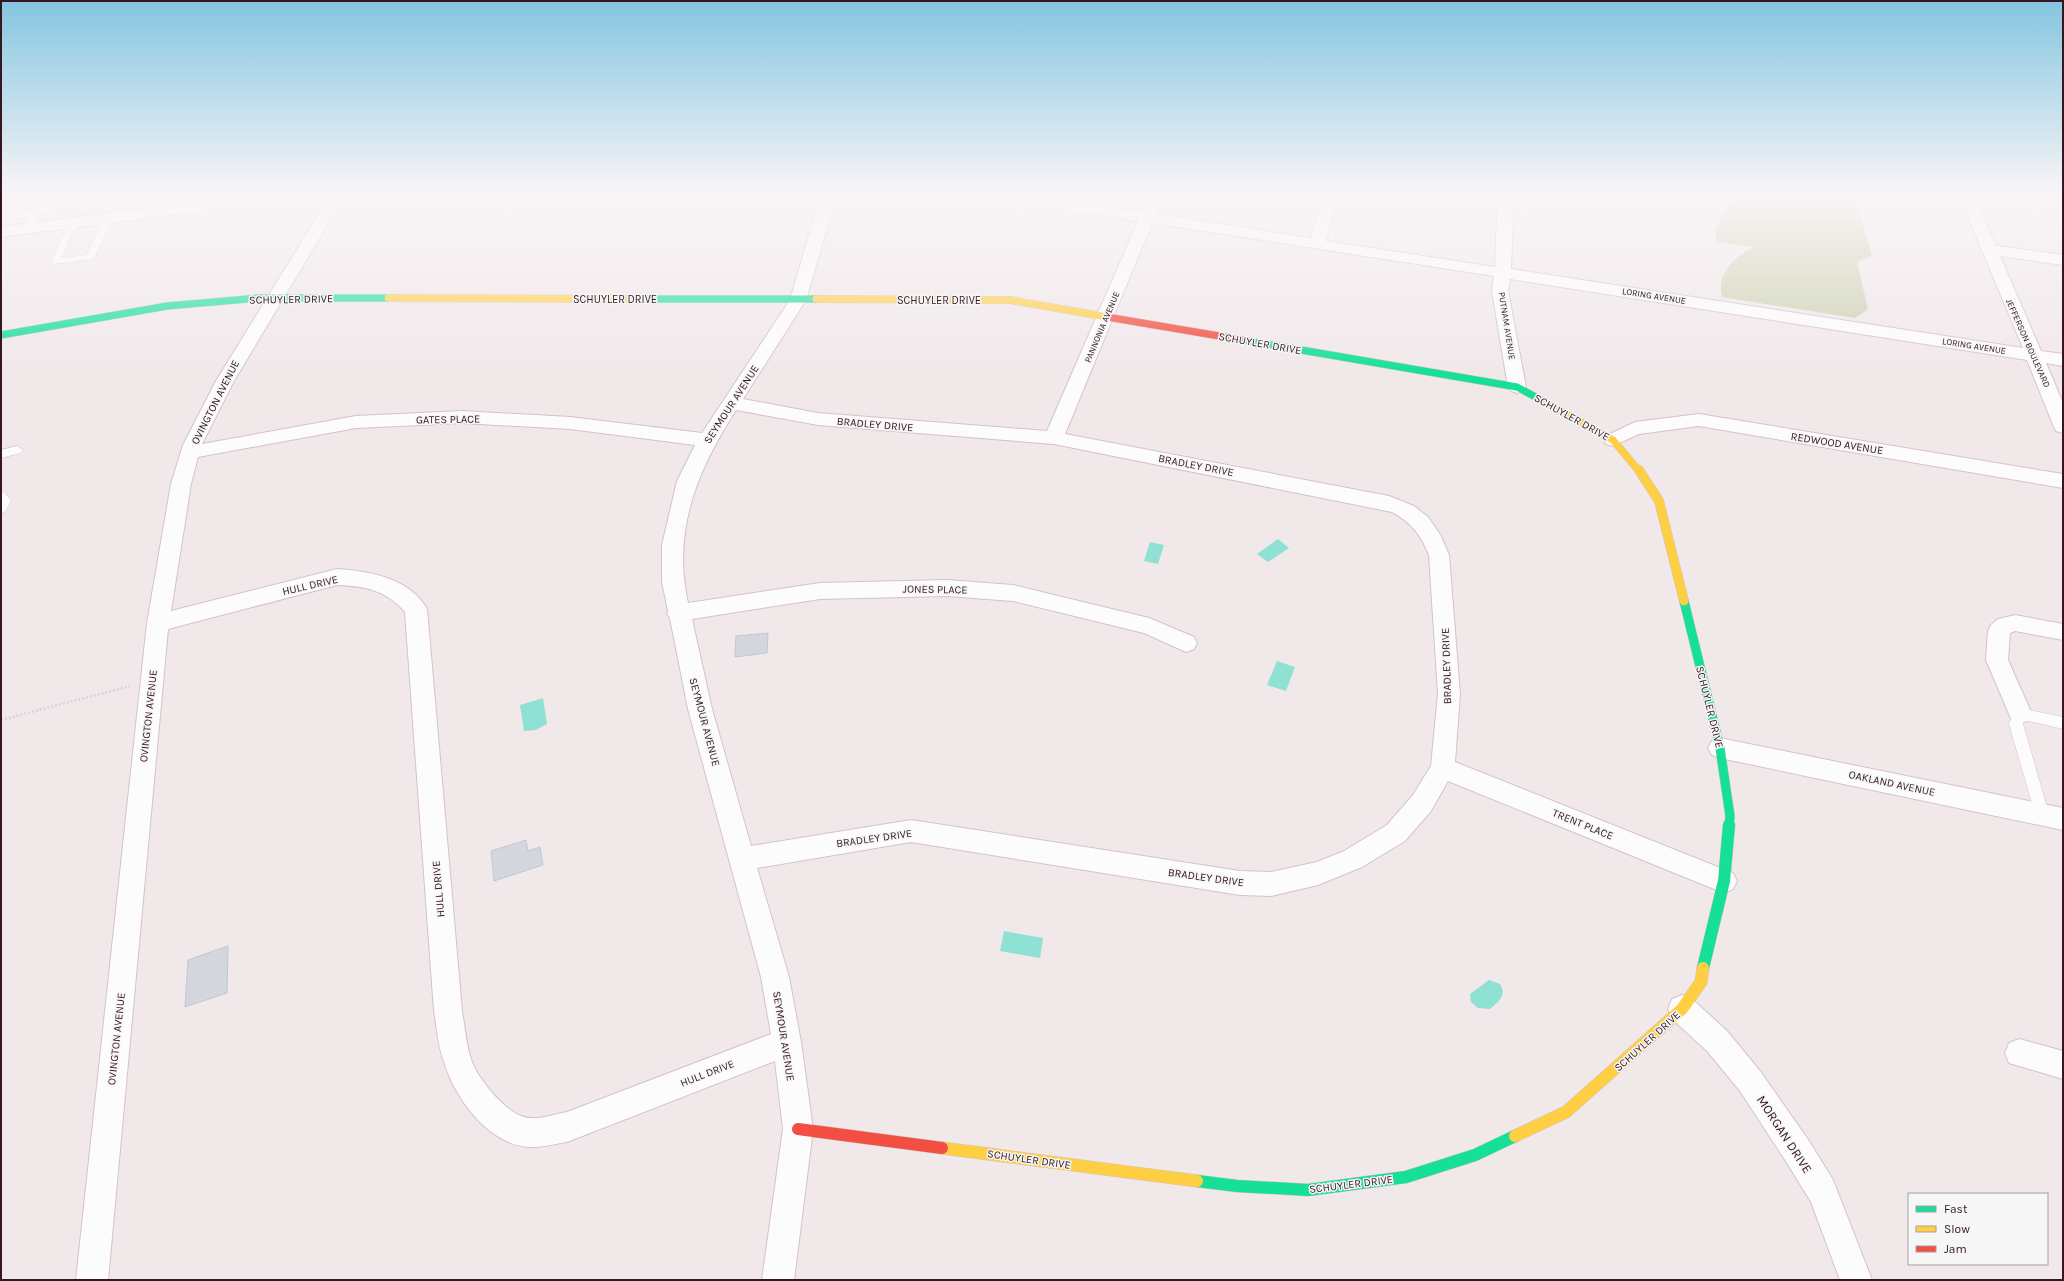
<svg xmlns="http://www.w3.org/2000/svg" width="2064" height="1281" font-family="Karla,sans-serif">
<rect width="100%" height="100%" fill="#f1e8ea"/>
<path fill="#ccd1b2" d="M1748,193H1853L1872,256L1857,262L1868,309L1855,318L1722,297C1716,272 1735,257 1754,247L1717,242C1716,238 1715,232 1716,229C1720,216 1736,196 1748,193Z"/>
<path fill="#8fe1d4" d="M1278,539L1289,548L1268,562L1257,554Z
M1150,542L1164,545L1158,564L1144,561Z
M1277,661L1295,667L1286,691L1267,685Z
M543,698L547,724L536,730L524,731L520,705Z
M1004,931L1043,938L1040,958L1000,951Z
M1489,980L1500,984C1507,995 1499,1002 1490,1009L1478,1008L1471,1002L1470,994Z"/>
<path fill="#d3d6dc" stroke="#c0c8d2" d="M768,633L767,653L735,657L736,636Z
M526,840L528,851L540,847L543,865L494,881L491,851Z
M228,946L227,993L185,1007L188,960Z"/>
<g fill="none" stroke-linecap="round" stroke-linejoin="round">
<defs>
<path id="lane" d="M50,193H59L56,208L38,216L30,230L27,231L22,228L28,217L1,220V214L33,211L47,206Z
M108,215L113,218L94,259L53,264L51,262L69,221H75L77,223L62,258L87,255L103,218Z
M17,446L23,450L21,453L1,458V450Z
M1,492L5,493L11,501L5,512L1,513Z
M2020,708L2063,717V729L2024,720L2023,724L2049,814L2047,818L2042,820L2037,818L2035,814L2009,724L2015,710Z"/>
<path id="street" d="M331,193H836L1013,196L1073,201L1141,212L1149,193H1164L1156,214L1311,238L1323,193H1338L1326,241L1495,267L1498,193H1514L1511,269L2023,348L1958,193H1973L1996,246L2063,255V265L2000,256L2041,351L2063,354V366L2046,363L2063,403V433L2056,431L2054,427L2027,360L1510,279L1508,291L1526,387L1523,391L1517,393L1511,391L1508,387L1492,291L1494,276L1152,223L1065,434L1389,496L1414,506L1428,517L1441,536L1449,555L1460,694L1455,762L1733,873L1737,881L1733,889L1724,893L1448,781L1431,811L1405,841L1362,867L1318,885L1271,896L1240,895L911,842L757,868L789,977L801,1042L813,1129L794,1280H762L783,1129L775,1061L567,1142C554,1144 541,1148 528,1147C487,1143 455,1098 444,1062C438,1046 437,1028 434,1011L405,612C386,590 365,586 337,585L168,629L108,1280H76L147,623L171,484L183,445L216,381L325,204H257L1,237V227L257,194ZM340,204H818L790,300L702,433L570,417L462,411L356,416L202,444L234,381ZM834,204L1013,206L1073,211L1138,221L1047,431L818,413L743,399L806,300ZM736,410L818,425L1054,444L1392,512C1411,522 1421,535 1429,555L1438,694L1431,766L1413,795L1387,825L1344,851L1317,862L1271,872L1240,871L911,820L751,846L712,709L692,619L820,599L947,596L1013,601L1144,633L1186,652L1194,649L1197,643L1194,637L1149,618L1013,585L947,580L820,583L688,603C672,530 697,471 736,410ZM462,423L570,429L695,445L677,481L662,545V582L668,611L667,613L670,618L688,709L761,977L771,1034L567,1112C554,1114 535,1122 521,1116C503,1109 477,1078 471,1059C466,1044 465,1027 462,1011L427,609C410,578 369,571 337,569L171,611L191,484L198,457L356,428Z
M1659,193H1674L1676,198L1686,206L1683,209C1671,212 1663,204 1659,193Z
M1699,414L2063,474V488L1699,426L1639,434L1613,446L1606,444L1604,440L1606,436L1635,422Z
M2015,615L2063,624V640L2015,631L2010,633L2008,660L2032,714L2028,721L2020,723L2012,721L1986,660L1988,631L1991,625L1998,619Z
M1720,738L2063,808V830L1720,758L1712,755L1708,748L1712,741Z
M1682,995L1692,999L1727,1031L1760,1071L1809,1141L1833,1180L1872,1280H1840L1811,1202L1787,1163L1740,1091L1707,1051L1672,1019L1668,1009L1672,999Z
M2019,1039L2063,1051V1079L2009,1063L2005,1053L2009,1043Z"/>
<path id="fast-far2" d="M629,299H816
M1,335L167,306L259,298H388
M1243,340L1517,387L1543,401"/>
<path id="fast-far1" d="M1684,601L1720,748L1730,816L1729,826"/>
<path id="fast" d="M1703,968L1724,881L1729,825
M1197,1181L1237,1186L1308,1190L1406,1177L1475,1155L1515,1136"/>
<path id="slow-far2" d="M388,298L629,299
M816,299L1010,300L1113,318
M1543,401L1613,440L1639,471"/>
<path id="slow-far1" d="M1639,470L1659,501L1684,601"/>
<path id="slow" d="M1515,1136L1566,1112L1682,1009L1701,982L1703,968
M942,1148L1197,1181"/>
<path id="jam-far1" d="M1113,318L1243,340"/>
<path id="jam" d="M798,1129L942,1148"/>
</defs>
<use href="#lane" stroke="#d5c2c7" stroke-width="1"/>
<use href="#street" stroke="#d5c2c7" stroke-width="2"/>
<use href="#fast-far2" stroke="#d5c2c7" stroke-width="8"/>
<use href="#fast-far1" stroke="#d5c2c7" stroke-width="10"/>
<use href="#fast" stroke="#d5c2c7" stroke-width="13"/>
<use href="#slow-far2" stroke="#d5c2c7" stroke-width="8"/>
<use href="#slow-far1" stroke="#d5c2c7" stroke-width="10"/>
<use href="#slow" stroke="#d5c2c7" stroke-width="13"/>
<use href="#jam-far1" stroke="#d5c2c7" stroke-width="8"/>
<use href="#jam" stroke="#d5c2c7" stroke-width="13"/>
<path stroke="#d8d4d6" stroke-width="2.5" stroke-dasharray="2 2" stroke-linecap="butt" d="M1,720L130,686"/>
<use href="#lane" fill="#fdfcfc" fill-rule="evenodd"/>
<use href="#street" fill="#fdfcfc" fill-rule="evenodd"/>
<use href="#fast-far2" stroke="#16e098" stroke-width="7"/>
<use href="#fast-far1" stroke="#16e098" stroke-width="9"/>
<use href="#fast" stroke="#16e098" stroke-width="12"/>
<use href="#slow-far2" stroke="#ffcf43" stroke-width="7"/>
<use href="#slow-far1" stroke="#ffcf43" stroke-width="9"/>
<use href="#slow" stroke="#ffcf43" stroke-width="12"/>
<use href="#jam-far1" stroke="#f24e42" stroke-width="7"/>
<use href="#jam" stroke="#f24e42" stroke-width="12"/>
</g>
<linearGradient id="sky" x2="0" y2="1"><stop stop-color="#84c6e0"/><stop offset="0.52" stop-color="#f9f5f6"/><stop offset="1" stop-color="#f9f5f6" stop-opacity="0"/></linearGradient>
<rect width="2064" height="373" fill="url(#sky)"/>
<g text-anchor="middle" stroke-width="3" stroke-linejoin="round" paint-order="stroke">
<g font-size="9" fill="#341720" stroke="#f6f6f6">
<text transform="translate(1654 296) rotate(9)" y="3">LORING AVENUE</text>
<text transform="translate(1507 326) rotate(81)" y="3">PUTNAM AVENUE</text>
<text transform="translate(1102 327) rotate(-67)" y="3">PANNONIA AVENUE</text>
<text transform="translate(2028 343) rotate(66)" y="3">JEFFERSON BOULEVARD</text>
<text transform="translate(1974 346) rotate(9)" y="3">LORING AVENUE</text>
</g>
<g font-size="11" fill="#341720" stroke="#f6f6f6">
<text transform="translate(291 299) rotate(-1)" y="4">SCHUYLER DRIVE</text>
<text x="615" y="303">SCHUYLER DRIVE</text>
<text x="939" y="304">SCHUYLER DRIVE</text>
<text transform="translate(1260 343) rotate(10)" y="4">SCHUYLER DRIVE</text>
<text transform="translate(215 402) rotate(-63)" y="4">OVINGTON AVENUE</text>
<text transform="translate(731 404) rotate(-57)" y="4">SEYMOUR AVENUE</text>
<text transform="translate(1572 417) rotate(29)" y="4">SCHUYLER DRIVE</text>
<text transform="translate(448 419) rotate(-1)" y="4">GATES PLACE</text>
<text transform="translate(875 424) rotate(5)" y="4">BRADLEY DRIVE</text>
<text transform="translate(1837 443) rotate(9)" y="4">REDWOOD AVENUE</text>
<text transform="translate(1196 465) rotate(11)" y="4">BRADLEY DRIVE</text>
<text transform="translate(310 585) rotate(-13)" y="4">HULL DRIVE</text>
<text transform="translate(935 589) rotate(1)" y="4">JONES PLACE</text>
<text transform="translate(1446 666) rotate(-92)" y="4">BRADLEY DRIVE</text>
<text transform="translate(1710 707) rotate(76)" y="4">SCHUYLER DRIVE</text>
<text transform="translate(148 716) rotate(-84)" y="4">OVINGTON AVENUE</text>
<text transform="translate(705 722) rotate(75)" y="4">SEYMOUR AVENUE</text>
<text transform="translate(1892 783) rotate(12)" y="4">OAKLAND AVENUE</text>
<text transform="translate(1583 824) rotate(22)" y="4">TRENT PLACE</text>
<text transform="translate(874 838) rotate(-8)" y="4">BRADLEY DRIVE</text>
<text transform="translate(1206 877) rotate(8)" y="4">BRADLEY DRIVE</text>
<text transform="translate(438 889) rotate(-95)" y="4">HULL DRIVE</text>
<text transform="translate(784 1036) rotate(81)" y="4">SEYMOUR AVENUE</text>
<text transform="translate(116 1039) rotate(-84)" y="4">OVINGTON AVENUE</text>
<text transform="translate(1647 1041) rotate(-42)" y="4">SCHUYLER DRIVE</text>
<text transform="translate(707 1073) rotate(-21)" y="4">HULL DRIVE</text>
<text transform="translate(1029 1159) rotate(8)" y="4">SCHUYLER DRIVE</text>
<text transform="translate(1351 1184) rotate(-7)" y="4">SCHUYLER DRIVE</text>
</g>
<g font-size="13" fill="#341720" stroke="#f6f6f6">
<text transform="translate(1785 1134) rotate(57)" y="5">MORGAN DRIVE</text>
</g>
</g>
<rect width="2064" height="1281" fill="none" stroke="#341720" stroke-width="4"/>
<rect x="1908" y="1193" width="140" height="72" fill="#f6f6f6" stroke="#a89da0"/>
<rect x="1916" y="1206" width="20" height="6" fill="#16e098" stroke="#a89da0"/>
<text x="1944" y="1213" font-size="12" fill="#341720">Fast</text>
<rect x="1916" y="1226" width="20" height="6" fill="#ffcf43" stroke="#a89da0"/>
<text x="1944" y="1233" font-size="12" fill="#341720">Slow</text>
<rect x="1916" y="1246" width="20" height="6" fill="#f24e42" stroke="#a89da0"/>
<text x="1944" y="1253" font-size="12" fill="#341720">Jam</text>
</svg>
